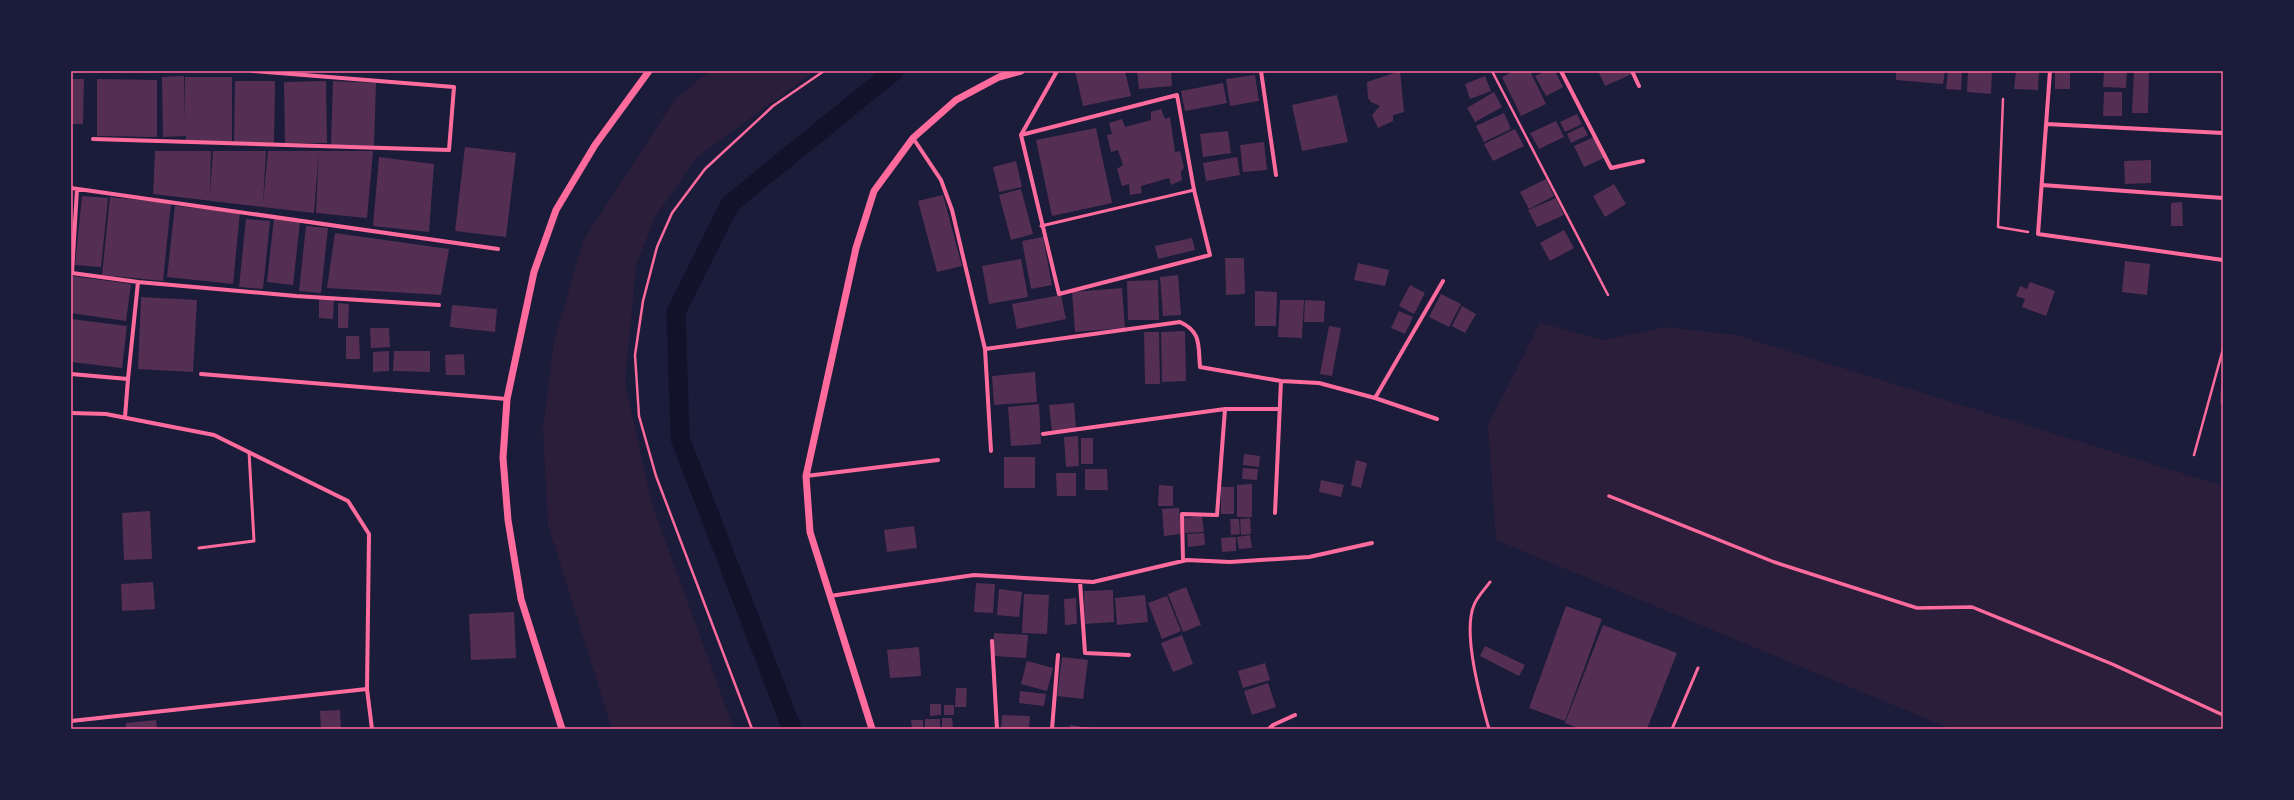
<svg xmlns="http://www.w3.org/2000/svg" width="2294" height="800" font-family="Lato,sans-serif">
<rect width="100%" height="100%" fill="#1b1b3a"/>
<path fill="#2a1e3b" d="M710,71H815L696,158L655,217L636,266L625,382L651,501L734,729H612L548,525L543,428L554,342L583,241L675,99Z
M1540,323L1604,340L1666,327L1736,335L2223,486V729H1951L1496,540L1488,425Z"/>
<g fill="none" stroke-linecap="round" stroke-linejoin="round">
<path stroke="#12122b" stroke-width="19" d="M792,729L680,438L676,312L730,204L894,71"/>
</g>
<path fill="#542f53" d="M1075,71H1125L1131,96L1083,106Z
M1137,71H1171L1172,86L1139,89Z
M1400,71L1404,112L1393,115V121L1378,128L1372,115L1380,106L1371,102L1368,98L1367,82Z
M1514,71H1530L1546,104L1521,116L1502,77Z
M1546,71H1555L1563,87L1546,96L1535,76Z
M1598,71H1631L1632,74L1605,86Z
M1896,71H1945L1943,84L1896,80Z
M1948,71H1962L1961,90L1946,89Z
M1968,71H1992L1991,94L1967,92Z
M2016,71H2039L2038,90L2014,89Z
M2055,71H2070V89H2055Z
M2104,71H2127L2126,88L2103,87Z
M2134,71H2149L2148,113H2132Z
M1255,75L1259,101L1230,106L1226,79Z
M184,76L185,122V77H232V141H186V136L163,137L162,77Z
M1485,76L1491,91L1470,99L1465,84Z
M71,79H84L83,124H71Z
M97,79L157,80V137L97,136Z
M235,81H275L274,144L234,143Z
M326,81L327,143H285L284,82Z
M333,81L376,83L374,146L331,145Z
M1223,83L1227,103L1185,111L1181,91Z
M1494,92L1502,107L1475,122L1467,108Z
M2104,92H2122V116H2103Z
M1337,95L1348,142L1302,151L1292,105Z
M1161,109L1165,119L1170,117L1175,152L1180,151L1184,168L1181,172L1182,180L1171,185L1169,178L1141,186L1142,193L1130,195L1129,184L1122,186L1117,169L1123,165L1118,150L1111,152L1107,135L1112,134L1109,123L1122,119L1125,127L1151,120V112Z
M1504,113L1511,129L1484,142L1476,126Z
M1577,114L1582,124L1565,132L1560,122Z
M1556,121L1564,137L1539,149L1530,133Z
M1583,126L1588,135L1571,143L1567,134Z
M1096,128L1112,203L1052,216L1036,140Z
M1515,129L1524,146L1493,161L1484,144Z
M1228,131L1231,153L1203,157L1200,134Z
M1594,137L1604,158L1584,167L1574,146Z
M1264,142L1267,170L1243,172L1240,145Z
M465,147L516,153L506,237L455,231Z
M155,151H211L210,196L213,151H266L263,204L268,151H319L314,213L153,194Z
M319,151H373L367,218L316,213Z
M379,157L434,164L429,232L373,226Z
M1237,157L1240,175L1206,181L1203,163Z
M2151,160V183L2125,184L2124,161Z
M1016,161L1022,187L999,192L993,167Z
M1546,179L1554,196L1529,209L1520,192Z
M1614,184L1626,204L1605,217L1593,196Z
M1021,189L1033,234L1011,240L999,195Z
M943,195L962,266L937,272L918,201Z
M82,196L108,198L101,267L75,265Z
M110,197L171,203L163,281L102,275Z
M1556,198L1564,215L1537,227L1528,210Z
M2182,202L2183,226H2171V203Z
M175,206L240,212L233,284L167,277Z
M274,218L300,221L293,285L267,282Z
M246,219L270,221L263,289L239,287Z
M306,226L328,228L321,293L299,291Z
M1564,230L1574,248L1550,261L1540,243Z
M335,233L449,249L441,295L327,288Z
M1043,237L1052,285L1031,289L1022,241Z
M1192,238L1195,250L1158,259L1155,246Z
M1225,258H1244L1245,294L1226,295Z
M1021,259L1028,297L989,304L982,266Z
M2125,261L2150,264L2147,295L2122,292Z
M1358,263L1389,270L1385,286L1354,280Z
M1178,275L1181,315L1163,316L1160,277Z
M72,276L131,284L126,321L71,313Z
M1158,280L1159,320H1128L1127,281Z
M2030,282L2055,291L2046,316L2022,307L2025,299L2016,296L2020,286L2027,289Z
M1410,285L1425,293L1414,314L1399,306Z
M1122,288L1125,328L1075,332L1072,292Z
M1255,291L1277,292L1276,326H1255Z
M1441,294L1461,304L1449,327L1429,317Z
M1061,295L1066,319L1017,329L1012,304Z
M141,297L197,300L193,372L138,369Z
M319,299H334L333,319L319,318Z
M1280,300H1304L1302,338L1278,337Z
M1305,300L1325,301L1324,322H1304Z
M338,303L349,304L348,328H338Z
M452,305L497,309L495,332L450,327Z
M1462,306L1476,314L1465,333L1452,326Z
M1399,311L1413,317L1405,334L1391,328Z
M71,319L127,326L122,368L71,362Z
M1329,326L1341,328L1332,376L1320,374Z
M370,328H389L390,347L371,348Z
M1185,331L1186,381L1162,382L1161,332Z
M1144,332H1159L1160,384H1145Z
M346,336H359L360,359H346Z
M389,351V371L373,372V352Z
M394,351H430V372L393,371Z
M464,354L465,375H446L445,355Z
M1035,372L1037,402L994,405L992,376Z
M2221,387H2223V403H2220Z
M1074,403L1076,429L1052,431L1049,405Z
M1039,404L1041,444L1011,446L1008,407Z
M1078,436L1079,466L1066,467L1064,437Z
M1081,438H1093V464H1081Z
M1244,454L1260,456L1259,467L1243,465Z
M1004,457H1035V488H1004Z
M1356,460L1367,463L1361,488L1351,485Z
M1243,468L1258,469L1257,480L1242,479Z
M1085,469H1107L1108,490H1085Z
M1056,473H1076V496H1057Z
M1321,480L1344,485L1341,497L1319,492Z
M1252,484V517H1237V485Z
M1159,485L1173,486V506H1158Z
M1221,487H1234V514H1221Z
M1179,508L1181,534L1164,536L1162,509Z
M150,511L152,559L124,560L122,513Z
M1202,516L1204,532L1185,533L1184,518Z
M1250,518L1251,534L1241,535L1240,519Z
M1230,519H1239L1240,534L1231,535Z
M914,526L917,548L887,552L884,530Z
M1204,533L1205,545L1188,547L1187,534Z
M1250,535L1252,548L1239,549L1237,537Z
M1236,537V551L1222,552L1221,538Z
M153,582L155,609L122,611L121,584Z
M976,583L995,584L993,613L974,612Z
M1186,587L1201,625L1183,632L1168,594Z
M999,589L1022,592L1019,617L997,615Z
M1113,590L1114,622L1085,624L1084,591Z
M1024,594L1049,595L1047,634L1022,633Z
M1145,595L1148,622L1117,625L1115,598Z
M1167,596L1181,631L1162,639L1148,603Z
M1076,598L1077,624L1065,625L1064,599Z
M1566,606L1602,619L1565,721L1529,708Z
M514,612L516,658L471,660L469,614Z
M1603,625L1677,653L1647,729H1580L1565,723Z
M994,633L1028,635L1026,658L993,656Z
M1182,635L1193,664L1173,672L1161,643Z
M1485,646L1525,665L1519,676L1480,656Z
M919,647L921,676L890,678L887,650Z
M1062,657L1088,660L1083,699L1057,696Z
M1027,661L1053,668L1047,691L1021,684Z
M1265,663L1270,680L1243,688L1238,671Z
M1268,683L1276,707L1252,715L1244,691Z
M956,688H967L966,707H955Z
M1020,691L1046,694L1044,706L1019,703Z
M930,704H941V715L930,716Z
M944,705H954V715H944Z
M340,710L341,729H321L320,711Z
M1002,715L1030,716L1029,729H1001Z
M942,718H952L953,727L942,728Z
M925,719H940V728H925Z
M156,720L157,729H126V723Z
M911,720H923V729H912Z
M1070,725L1083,727V729H1070Z
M1084,727L1096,728V729H1084Z"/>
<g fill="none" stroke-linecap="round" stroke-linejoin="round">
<path stroke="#ff6b9d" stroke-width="2.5" d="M1492,71L1608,295
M2003,99L1998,227L2028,232
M2194,455L2223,349
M752,729L656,476L639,416L635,355L643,301L657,247L672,213L705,169L773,106L824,71"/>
<path stroke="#ff6b9d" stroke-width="3" d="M1041,226L1194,190
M199,548L254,541L249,452
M1489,729C1481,700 1462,633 1474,605C1477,597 1485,589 1490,582
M1672,729L1698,668"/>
<path stroke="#ff6b9d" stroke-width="3.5" d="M1609,496L1774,562L1917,608L1972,607L2112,664L2223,715"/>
<path stroke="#ff6b9d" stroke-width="4" d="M1261,71L1276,175
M1561,71L1611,168L1643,161
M1632,71L1639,86
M2050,71L2038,234L2223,260
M2046,124L2223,133
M1021,135L1177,95L1194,190L1210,255L1059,294L1021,135L1057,71
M913,138L941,180L952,210L985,349L1180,322C1202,332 1198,346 1200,367L1281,381L1319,383L1375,398L1437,419
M93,139L449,150L454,87L253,71
M2042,185L2223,198
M71,188L498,249
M77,189L72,273L138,282
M985,349L991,451
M71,374L128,379L138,282L296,296L439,305
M201,374L507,399
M1375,398L1443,281
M71,413L106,414L214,435L348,501L369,534L367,689L372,729
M125,417L128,379
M1043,434L1225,409H1280
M806,476L938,460
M1275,513L1281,381
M1183,561L1182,514L1217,515L1225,409
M1080,581L1085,653L1129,655
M830,596L974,575L1093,582L1187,560L1230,562L1309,557L1372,543
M992,641L997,729
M71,721L367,689
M1052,729L1058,655
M1269,729L1273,725L1295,715"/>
<path stroke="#ff6b9d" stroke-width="7" d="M562,729L521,599L508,520L503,458L507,399L534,272L556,210L595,145L649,71
M872,729L810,532L806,476L856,248L874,191L913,138L956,100L999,77L1021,71"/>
</g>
<rect width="2294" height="800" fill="none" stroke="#1b1b3a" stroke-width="144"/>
<rect x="72" y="72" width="2150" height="656" fill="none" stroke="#ff6b9d" stroke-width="1.5"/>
</svg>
